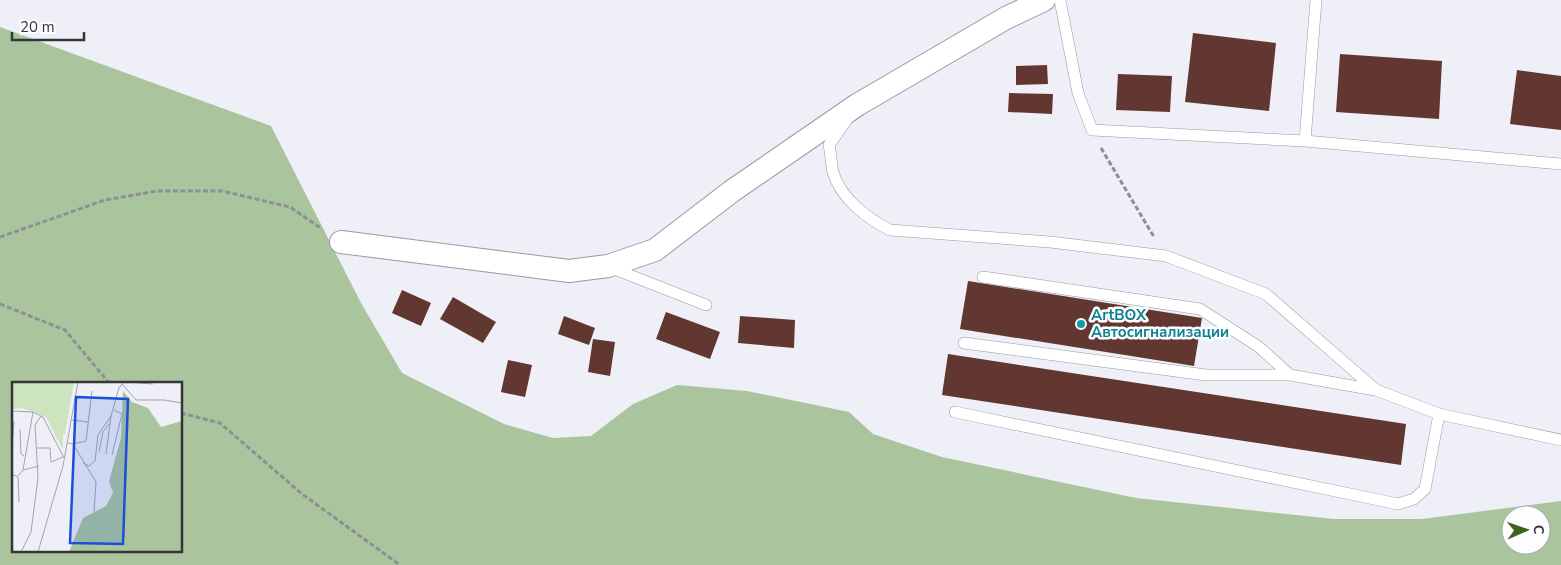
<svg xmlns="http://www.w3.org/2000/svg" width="1561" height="565" font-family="'Nunito Sans',sans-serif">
<rect width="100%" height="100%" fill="#eeeff7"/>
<path fill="#aac59e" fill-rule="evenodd" d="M0,27L271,126L361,303L402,373L504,424L553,438L591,436L633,404L677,385L747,391L849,412L873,434L942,457L1136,498L1334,519H1422L1561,501V565H0ZM14,384H181V551H14ZM1511,515H1541V545H1511Z"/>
<path fill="#623732" d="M1193,33L1276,43L1269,111L1185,102Z
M1340,54L1442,61L1439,119L1336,112Z
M1047,65L1048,84L1016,85V66Z
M1517,70L1561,76V130L1510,124Z
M1118,74L1172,76L1170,112L1116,110Z
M1009,93L1053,94L1052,114L1008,112Z
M968,281L1202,318L1194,366L960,329Z
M402,290L431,303L421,326L392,313Z
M453,297L496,322L483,343L440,319Z
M666,312L720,332L710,359L656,339Z
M564,316L595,328L589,345L558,334Z
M740,316L795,320L794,348L738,343Z
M593,339L615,342L610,376L588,372Z
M948,354L1406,424L1401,465L942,395Z
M508,360L532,365L525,397L501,392Z"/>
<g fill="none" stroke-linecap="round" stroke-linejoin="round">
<defs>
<path id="service" d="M1060,0L1078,93L1092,130L1305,141L1561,164
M848,118L829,145C831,154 831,164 833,172C840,198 868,219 890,230L1050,242L1166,256L1266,294L1376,390L1439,414L1561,440
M1305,141L1316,0
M609,267L706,305
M983,277L1200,309L1259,347L1290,375
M964,343L1206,375H1290L1375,390
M955,412L1398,504L1414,499L1425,489L1439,414"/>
<path id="minor" d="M341,242L569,271L608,266L655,250L732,191L857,105L1006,18L1044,0"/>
</defs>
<use href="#service" stroke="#9899a1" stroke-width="12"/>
<use href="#minor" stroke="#9899a1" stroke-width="24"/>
<path stroke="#8e8f94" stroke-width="3" stroke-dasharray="5 2.5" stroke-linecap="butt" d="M1101,148L1154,237
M0,237L105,200L157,191H222L290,207L322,229
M0,304L65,330L110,384
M181,413L220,423L302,494L400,565"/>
<use href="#service" stroke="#fff" stroke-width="11"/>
<use href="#minor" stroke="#fff" stroke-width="22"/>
</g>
<circle fill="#0f9aa8" stroke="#fdfdff" stroke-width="2" cx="1081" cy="324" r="5"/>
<g text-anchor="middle" stroke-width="5" stroke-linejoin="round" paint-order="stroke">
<g font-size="15" font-weight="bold" fill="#0d838f" stroke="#fdfdff" text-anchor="start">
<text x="1091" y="320">ArtBOX<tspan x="1091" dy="17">Автосигнализации</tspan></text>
</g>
</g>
<g transform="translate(12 382)">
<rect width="170" height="170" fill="#eeeff7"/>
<path d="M0,0H62L53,52L51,53V68L34,35L10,26L0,27Z" fill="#cce4c0"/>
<path d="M111,9L120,20L136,26L149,45L170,39V170H57L71,136L94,124L101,111L97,99L109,56Z" fill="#aac59e"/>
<path fill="none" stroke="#a4a5ab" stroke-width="1" d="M114,0L141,2M110,2L124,18H152L170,21M0,29L21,30L31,35L52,76M60,38L76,40M8,47L9,72L12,74M56,61L61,62L84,100L82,130M61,62L74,59L80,9M0,66L2,39M25,66H38L39,80L51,75M87,70L91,50L97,42M94,72L99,34M100,73L110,32L102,28M71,81L77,84L83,79L86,53L99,34L107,6L112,0M11,88L27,84M0,92L6,95L7,120M6,94L11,88L21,30M9,170L19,150L26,96L23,43L29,34M26,170L51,84L66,0"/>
<path fill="#1d4ed8" fill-opacity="0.15" stroke="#1d4ed8" stroke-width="2.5" d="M64,15L116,17L111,162L58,161Z"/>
<rect width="170" height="170" fill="none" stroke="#363639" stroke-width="2.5"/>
</g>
<g transform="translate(1526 530) rotate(88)"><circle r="24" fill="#fdfdff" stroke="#adadb0"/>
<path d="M0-4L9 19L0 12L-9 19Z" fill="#3e621b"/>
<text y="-8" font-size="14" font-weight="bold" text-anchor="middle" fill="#363639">С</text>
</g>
<path d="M12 32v8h72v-8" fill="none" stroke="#363639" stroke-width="2.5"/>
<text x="20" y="32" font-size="15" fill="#363639" stroke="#fdfdff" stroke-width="4" paint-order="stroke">20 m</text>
</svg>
